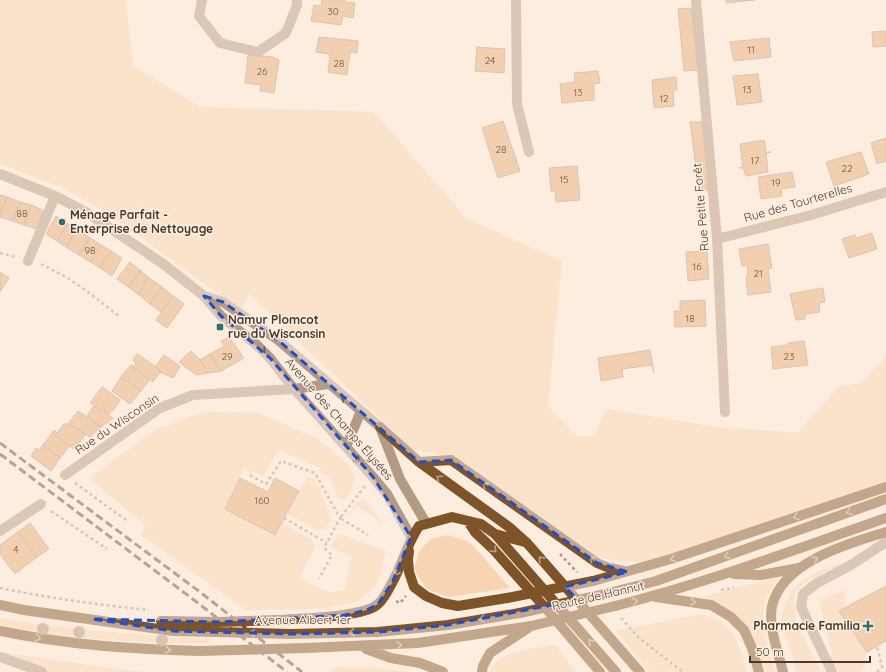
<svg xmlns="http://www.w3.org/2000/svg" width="886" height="672" font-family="Quicksand,sans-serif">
<rect width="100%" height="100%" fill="#fdedde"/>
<path fill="#f8d4b3" d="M0,0H126L133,66L201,107L374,112L467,219L562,261L548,406L577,436H594L606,409L717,427L798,433L838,387L861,383L884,359L886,351V483L646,562L622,561L597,557L452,457L412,449L249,294L240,310L138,235L101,210L63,188L0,164Z
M204,412L257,413L318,439L349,465L355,477L352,489L346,499H341L337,497L331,479L319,471L321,468L279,450L263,476L243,468L240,478L226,509L275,535L282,523L311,540L315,547L300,577L305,582L329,592L344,591L351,557L330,547L340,534L385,551L382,571L375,587L357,602L321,609L246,610L141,535L145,525L89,478L155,430Z
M308,476L317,483L331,517L327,528L317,530L287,514Z
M363,498L382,523L357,506L351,513L350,512L357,503Z
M448,535L471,543L510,588L448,597L427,589L414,570L419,551L431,539Z
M844,562L805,583L797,589L794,596L796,621L821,672H796C794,655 785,641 782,625C781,621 782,616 783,612C787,582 819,570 844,562Z
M778,577C773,586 767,595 764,605C760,627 769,651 775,672H766C756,630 742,614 702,597Z
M845,590V608L839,611L867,652L865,667L860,672H839L830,658L832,655L819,600Z
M702,614C706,616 712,617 717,619C736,629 741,652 747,672H649L616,631Z
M0,618C68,629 138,635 207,639H210V641L208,643C138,644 69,638 0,627Z
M555,645L576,672H490C498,650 535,649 555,645Z
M0,652L131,671L145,672H47L0,654Z
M338,667L380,668L409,672H330Z"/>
<path fill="#e3ab75" stroke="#ad957e" d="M322,0H345V2L355,3L353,18L343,16L341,25L311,21L314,5L321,6Z
M726,0H754L726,3Z
M691,8L698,70L684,71L678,9Z
M886,31V46L873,47L872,32Z
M319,37L358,41L357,53L350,52L347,75L328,72L330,54L316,52Z
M769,38L771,57L734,61L730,42Z
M477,47L505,49L504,73L475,71Z
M248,55L273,57L279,60L274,93L260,91L261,85L245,83Z
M598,71L600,83L594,84V100L562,103L560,84L575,82L574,73Z
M758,74L762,102L737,105L733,76Z
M676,77L677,90H673L674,106L654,108L652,80Z
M503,121L520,171L498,178L482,128Z
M690,122H703L711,190L699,191Z
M886,138V161L877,164L871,143Z
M764,140L766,152H771L766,153L768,172L746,176L743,168H739L743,167L740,144Z
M861,152L869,174L834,186L826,162Z
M577,166L580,200L556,202L555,191H551L549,168Z
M792,172L795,187L781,189L782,196L761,199L758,177Z
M0,195L7,197L0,216Z
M7,197L20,202L13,221L0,217Z
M20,202L31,205L24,225L13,221Z
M31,205L43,210L37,229L24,225Z
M56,216L68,224L57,241L46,234Z
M68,224L77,229L66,247L57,241Z
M77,229L90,238L79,255L66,247Z
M872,233L877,249L849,258L842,239L855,235L856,238Z
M90,238L101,245L91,262L79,255Z
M768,244L772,268L768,269L771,292L748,295L746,277L748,276L747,265L742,266L739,249Z
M101,245L111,251L100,268L91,262Z
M111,251L122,258L112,276L100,268Z
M707,251L709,279L688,281L686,252Z
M130,262L141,271L128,287L117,279Z
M141,271L149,278L138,294L128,287Z
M0,272L9,278L0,292Z
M149,278L162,287L150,304L138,294Z
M162,287L173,296L161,312L150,304Z
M823,288L825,302L819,303L820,312L805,314V319L796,320L790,294Z
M173,296L184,304L167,328L156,320Z
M705,300L706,326L675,327L674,311H680V301Z
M229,337L244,358L221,371L210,354L224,346L221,341Z
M804,341L808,365L773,369L771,347L788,345V343Z
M650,350L654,373L652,365L622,369L623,377L601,381L598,358Z
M191,351L200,360L208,373L196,375L179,362Z
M137,354L158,368L160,372L153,382L133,367L136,363L133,360Z
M210,354L221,371L208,373L200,360Z
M164,355L180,366L173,378L160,372L156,366Z
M131,365L149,380L141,391L121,377Z
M121,377L141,391L130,404L112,391Z
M102,387L120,400L113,411L111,410L109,414L90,403Z
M94,406L113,418L101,427L87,416Z
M78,411L101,427L90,437L68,424Z
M64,424H68L86,434L74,449L52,433L54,430L57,433Z
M52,433L69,446L60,458L43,445Z
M43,445L60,458L51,471L31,456L36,448L39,450Z
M240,478L268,492L275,478L299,491L275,535L225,509Z
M30,523L49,549L37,557L18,532Z
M18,532L37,557L15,574L0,554V545Z
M886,586V641L867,652L839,611Z"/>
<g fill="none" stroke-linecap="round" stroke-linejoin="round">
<path stroke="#a79a8d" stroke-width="2.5" stroke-dasharray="3 3" stroke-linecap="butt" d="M0,253L16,257
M41,264L66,277L87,291L120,317
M250,475L266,484L281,461L315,473L340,518L324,548L332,555L319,579
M75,483L126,520
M365,486L340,518L368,535
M51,511L107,549
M284,518L327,543
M560,554L577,572
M0,588C49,598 99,605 149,610
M721,590L734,588
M396,601L400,603L406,596
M621,618L639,638L683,672
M877,672L882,667L877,646"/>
<path stroke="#b39a83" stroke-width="10" d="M202,0L199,16L220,43L258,52L286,33L297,5V0
M516,0L517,104L529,152
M696,0L717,239L725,412
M0,174L55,196L86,212L162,263L204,296L221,316L258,346L270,358L294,389L373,477L387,494L411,537
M717,239L811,215L886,192
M28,261L55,196
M204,296L223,302L278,340L380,427L400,479L426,523
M346,447L361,411
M65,475L160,408L193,395L294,389L328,384
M0,531L41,504
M0,657L42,672
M832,672L801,607L803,594L817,583L851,565L886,542"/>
<path stroke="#7d5327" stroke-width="10" d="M380,427L419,462L509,527L527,543L640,672
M419,462L451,460L597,563L609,568L624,571
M468,521L475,532L493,549L549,612L600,672
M495,534L525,542
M409,551L408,560L409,572L414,587L426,596L442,603L458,606L507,598
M734,574L761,575L799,568
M593,581L671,559L886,487
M605,594L656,581L886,499
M656,597L711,605L731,617L744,630L752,648L759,672
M0,605L24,610L173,631
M615,606C707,583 796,549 886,518
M277,620C299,618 363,618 378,604C384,599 388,590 392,583C402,565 407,544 419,526L452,517L481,524L495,534L616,672
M0,631C66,645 132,649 199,651
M291,634L378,632L448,625L520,613
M306,648L418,643L531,626
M366,649L391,658L420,663L443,672
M482,672L483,666L490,653L528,628
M783,672C778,651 768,627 772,606C782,562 849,543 886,532"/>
<path stroke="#5a4f44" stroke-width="3" stroke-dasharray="8 4" stroke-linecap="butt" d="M0,443L200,592L302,672
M0,454L194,600L287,672"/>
<path stroke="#7d5327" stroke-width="10" d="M507,598L593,581
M520,613L605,594
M161,621L219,622L277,620
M531,626L615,606
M173,631L291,634
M199,651L306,648"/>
</g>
<g fill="#ae9275">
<circle cx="43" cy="629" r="6"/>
<circle cx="79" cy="632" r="6"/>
<circle cx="162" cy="640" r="6"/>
</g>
<defs><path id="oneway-chevron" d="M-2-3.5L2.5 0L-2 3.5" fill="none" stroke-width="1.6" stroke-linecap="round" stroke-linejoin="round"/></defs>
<g stroke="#655749">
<use href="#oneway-chevron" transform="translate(263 351) rotate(47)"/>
<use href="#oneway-chevron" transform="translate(344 398) rotate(-140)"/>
<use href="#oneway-chevron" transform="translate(357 460) rotate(48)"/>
</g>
<g stroke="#bda082">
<use href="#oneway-chevron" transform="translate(439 478) rotate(-143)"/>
<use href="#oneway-chevron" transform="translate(485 485) rotate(-145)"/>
<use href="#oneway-chevron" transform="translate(849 512) rotate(160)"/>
<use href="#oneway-chevron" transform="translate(796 517) rotate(161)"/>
<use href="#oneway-chevron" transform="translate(494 550) rotate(46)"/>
<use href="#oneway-chevron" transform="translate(727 556) rotate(160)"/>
<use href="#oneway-chevron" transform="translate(541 559) rotate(-132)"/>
<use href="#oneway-chevron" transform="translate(592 559) rotate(-145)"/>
<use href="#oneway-chevron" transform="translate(673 559) rotate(162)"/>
<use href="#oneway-chevron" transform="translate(815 559) rotate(-28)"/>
<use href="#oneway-chevron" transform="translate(396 573) rotate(115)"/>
<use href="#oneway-chevron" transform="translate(635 601) rotate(-14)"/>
<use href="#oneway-chevron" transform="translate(693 602) rotate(9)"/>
<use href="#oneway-chevron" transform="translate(482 619) rotate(171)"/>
<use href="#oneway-chevron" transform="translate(352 632) rotate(178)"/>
<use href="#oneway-chevron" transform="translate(252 633) rotate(-178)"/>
<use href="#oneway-chevron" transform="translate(38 638) rotate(9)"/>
<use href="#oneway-chevron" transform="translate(591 642) rotate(-131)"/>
<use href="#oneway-chevron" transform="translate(399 645) rotate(-4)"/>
<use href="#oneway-chevron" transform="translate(168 650) rotate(2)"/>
</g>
<path d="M0 0H886V672H0ZM204,296L223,302L278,340L419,462L451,460L597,563L628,572L565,587L578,600L448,625L378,632L291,634L173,631L92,619L219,622L345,615L367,610L378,604L392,583L411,537L373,477L270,358L221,316Z" fill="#fdedde" fill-opacity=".55" fill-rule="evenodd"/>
<path fill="none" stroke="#1d4ed8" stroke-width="3" stroke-dasharray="8 5" stroke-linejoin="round" d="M204,296L223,302L278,340L419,462L451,460L597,563L628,572L565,587L578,600L448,625L378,632L291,634L173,631L92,619L219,622L345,615L367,610L378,604L392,583L411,537L373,477L270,358L221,316Z"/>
<g fill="#297371" stroke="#fdedde" stroke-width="1.5">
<circle cx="62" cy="222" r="4"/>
<rect x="216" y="323" width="8" height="8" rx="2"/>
<path d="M866 620h4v4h4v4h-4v4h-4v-4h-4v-4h4z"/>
</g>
<g text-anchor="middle" stroke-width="3" stroke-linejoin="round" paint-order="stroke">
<g font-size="10" fill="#6c5641">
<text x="333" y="15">30</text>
<text x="751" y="53">11</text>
<text x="490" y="64">24</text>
<text x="339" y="67">28</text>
<text x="262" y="75">26</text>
<text x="747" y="93">13</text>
<text x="578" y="96">13</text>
<text x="664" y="102">12</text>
<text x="501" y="153">28</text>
<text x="755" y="164">17</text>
<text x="847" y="172">22</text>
<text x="564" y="183">15</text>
<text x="776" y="186">19</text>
<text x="22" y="217">88</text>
<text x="90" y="254">98</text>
<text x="697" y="270">16</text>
<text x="758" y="277">21</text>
<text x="690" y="322">18</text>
<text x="227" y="360">29</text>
<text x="789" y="360">23</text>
<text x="262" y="504">160</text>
<text x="16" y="553">4</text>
</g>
<g font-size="12" fill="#443a30" stroke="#fdedde">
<text transform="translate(798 203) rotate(-16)" y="4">Rue des Tourterelles</text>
<text transform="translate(701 207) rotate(-95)" y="4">Rue Petite Forêt</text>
<text transform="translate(339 419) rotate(49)" y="4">Avenue des Champs Élysées</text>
<text transform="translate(117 424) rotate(-34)" y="4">Rue du Wisconsin</text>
<text transform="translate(598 596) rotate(-13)" y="4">Route de Hannut</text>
<text x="303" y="624">Avenue Albert 1er</text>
</g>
<g font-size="12" font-weight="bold" fill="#443a30" stroke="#fdedde" text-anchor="start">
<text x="70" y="219">Ménage Parfait -<tspan x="70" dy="14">Enterprise de Nettoyage</tspan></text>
<text x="228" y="324">Namur Plomcot<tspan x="228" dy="14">rue du Wisconsin</tspan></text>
<text x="860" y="630" text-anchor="end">Pharmacie Familia</text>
</g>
</g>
<path d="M750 656v6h120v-6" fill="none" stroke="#443a30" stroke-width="2"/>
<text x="756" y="656" font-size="12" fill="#443a30" stroke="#fdedde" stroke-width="3" paint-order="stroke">50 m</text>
</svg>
